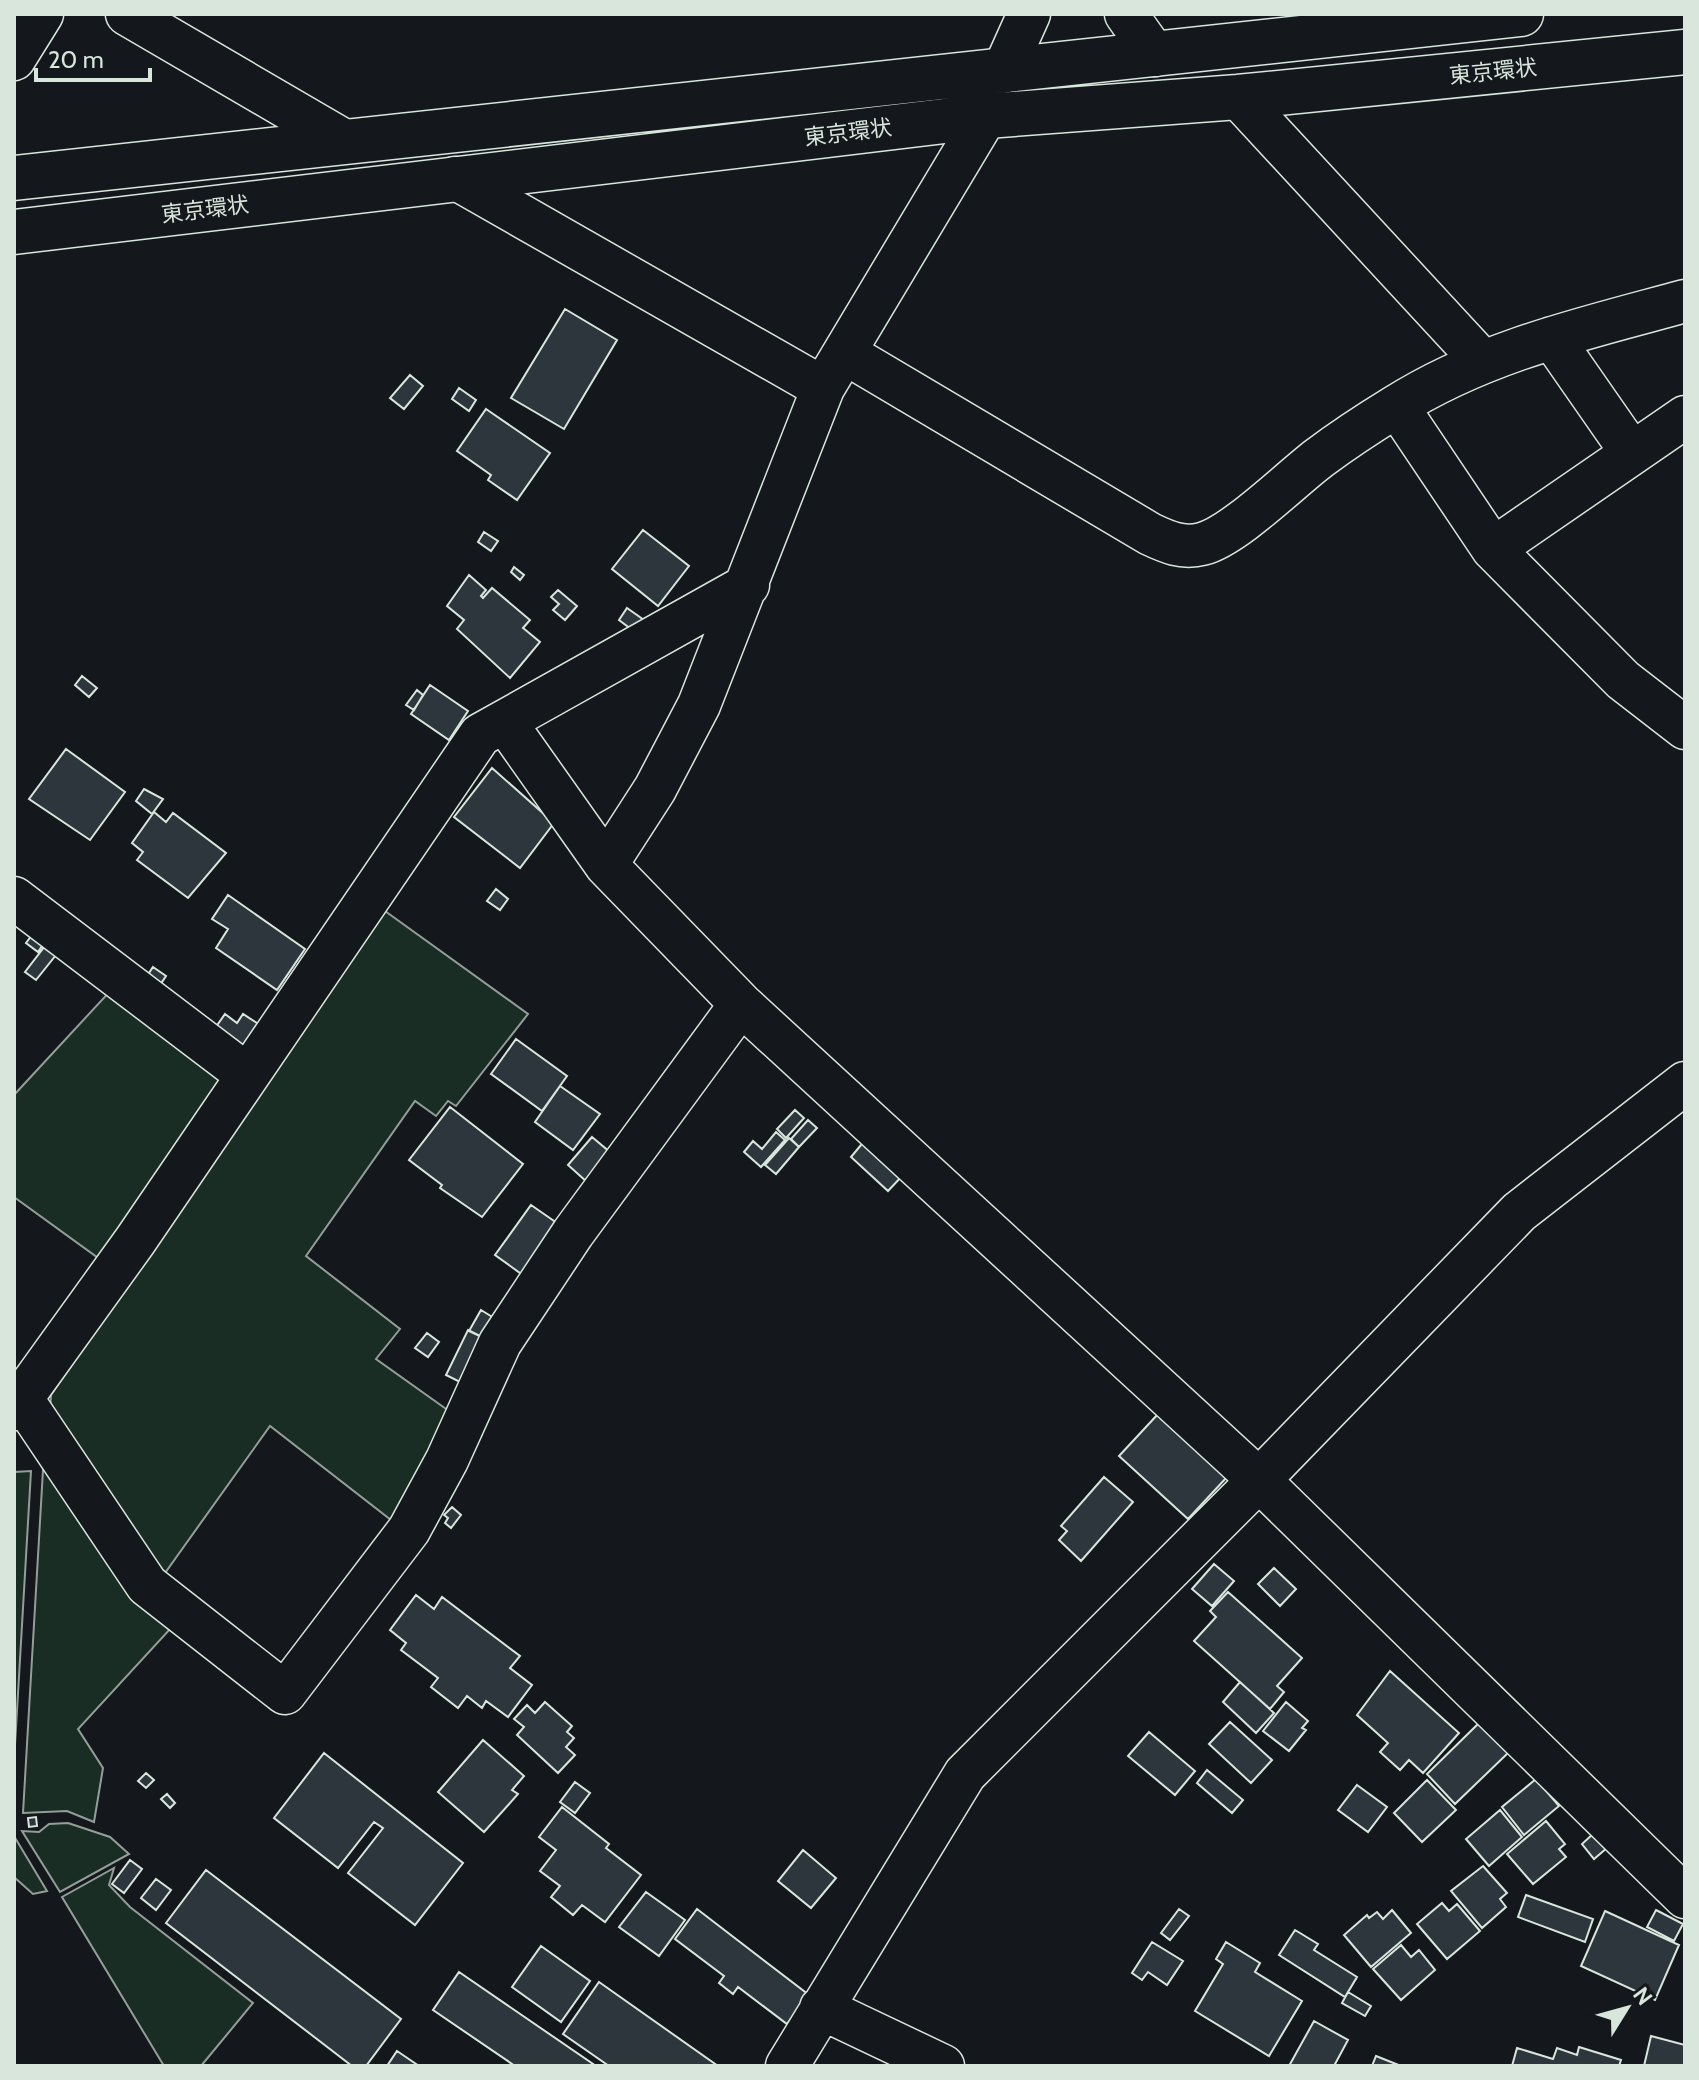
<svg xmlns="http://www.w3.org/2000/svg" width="1699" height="2080" font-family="Cabin,'Noto Sans JP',sans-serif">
<rect width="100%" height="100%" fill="#14181c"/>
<path fill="#1a2d24" stroke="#939e99" stroke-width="2" d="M385,911L528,1014L456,1106L448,1101L436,1116L415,1101L306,1256L400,1329L376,1359L456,1416L400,1527L270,1426L165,1573L55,1422L50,1411L51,1395Z
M113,988L220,1068L223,1089L101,1260L14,1197V1095Z
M43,1470L48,1471L172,1627L78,1729L103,1768L94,1822L67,1811L23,1813Z
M31,1471L14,1762V1472Z
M68,1823L110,1837L129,1854L60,1892L22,1831L39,1832L49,1824Z
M14,1836L47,1891L33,1894L14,1877Z
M114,1868L109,1885L130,1907L253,2003L201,2066H164L62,1897Z"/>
<path fill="#2c363c" stroke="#d8e6dc" stroke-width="2" d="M565,309L617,340L564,429L511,398Z
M410,375L423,386L404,409L390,398Z
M459,388L476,400L469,411L452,399Z
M486,409L550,453L517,500L488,480L491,475L457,451Z
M643,530L689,566L658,606L612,569Z
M484,532L498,541L491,551L478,542Z
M514,567L524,575L520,580L511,572Z
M469,575L486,590L481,596L483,598L492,588L530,620L523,628L540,642L510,678L457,629L464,620L447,606Z
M558,590L577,606L565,620L553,610L559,604L551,597Z
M627,608L644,620L635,632L619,620Z
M82,676L97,688L89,697L75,685Z
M430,685L468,711L449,740L411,714Z
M417,690L423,695L414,710L406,705Z
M66,749L125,792L90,840L29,799Z
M492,768L554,823L520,868L454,817Z
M144,789L163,799L152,814L136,801Z
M154,812L166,822L173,813L226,853L188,898L137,860L143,852L132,843Z
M496,889L508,899L500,910L487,901Z
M228,895L305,949L277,990L216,948L228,929L212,919Z
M32,935L44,943L38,952L26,943Z
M45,946L56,955L36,980L25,972Z
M153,967L166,976L158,988L145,979Z
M225,1014L237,1023L243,1014L260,1025L242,1051L213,1031Z
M516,1039L567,1076L542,1111L491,1074Z
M560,1086L600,1114L573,1150L535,1122Z
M450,1107L523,1164L482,1217L440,1188L442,1185L409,1160Z
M795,1110L804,1118L786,1138L777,1129Z
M808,1120L817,1128L799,1147L791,1139Z
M776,1132L785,1140L761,1167L744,1152L753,1141L762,1149Z
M592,1137L611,1153L587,1182L568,1165Z
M789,1138L799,1147L776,1174L765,1165Z
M866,1139L903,1175L888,1191L851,1157Z
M531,1205L567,1230L531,1281L495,1255Z
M481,1310L502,1323L490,1341L469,1331Z
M468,1330L490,1341L470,1387L446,1375Z
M427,1333L439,1342L428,1357L415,1348Z
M1159,1413L1227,1477L1188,1519L1119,1456Z
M1104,1477L1133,1502L1081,1561L1059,1540L1067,1531L1061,1526Z
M452,1507L461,1515L451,1528L445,1523L448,1518L444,1515Z
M1214,1564L1234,1581L1212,1606L1192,1589Z
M1274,1568L1296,1589L1280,1606L1258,1584Z
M1228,1592L1302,1658L1277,1686L1284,1692L1270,1709L1194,1641L1216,1617L1210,1611Z
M416,1595L434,1609L442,1597L520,1656L510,1668L532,1685L508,1717L486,1701L482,1708L467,1696L458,1708L431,1687L438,1678L401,1650L406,1643L390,1630Z
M1390,1671L1459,1733L1423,1773L1409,1760L1400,1770L1380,1752L1388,1743L1357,1715Z
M1240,1682L1274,1713L1256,1733L1223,1702Z
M545,1702L572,1726L567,1732L574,1738L566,1747L575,1755L558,1773L517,1735L524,1727L514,1719L527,1705L535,1713Z
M1286,1702L1308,1721L1302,1728L1306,1730L1289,1751L1263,1731Z
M1230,1722L1272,1760L1251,1783L1209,1744Z
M1479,1723L1508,1753L1455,1804L1427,1774Z
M1149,1732L1195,1771L1175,1795L1128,1756Z
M483,1740L524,1776L512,1790L518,1794L484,1832L438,1792Z
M324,1753L463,1863L415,1925L348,1873L383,1828L374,1822L338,1868L274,1818Z
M1207,1770L1243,1800L1232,1813L1197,1783Z
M146,1773L154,1780L146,1788L138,1781Z
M1536,1779L1559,1806L1524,1835L1502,1807Z
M1427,1780L1456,1810L1422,1842L1394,1813Z
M575,1782L590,1793L575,1813L560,1802Z
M1357,1785L1387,1807L1368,1832L1338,1810Z
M167,1794L175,1803L170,1808L161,1799Z
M562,1807L609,1844L606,1848L641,1875L605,1922L582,1905L573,1915L551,1897L560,1886L540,1871L556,1850L539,1837Z
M1500,1810L1522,1837L1489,1866L1466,1839Z
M36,1817L37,1826L29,1827L28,1818Z
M1546,1821L1565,1844L1559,1849L1566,1857L1533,1884L1507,1854Z
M1594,1833L1607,1848L1594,1859L1582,1844Z
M803,1850L836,1878L811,1908L778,1881Z
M130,1860L142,1869L124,1893L112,1884Z
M1483,1866L1507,1893L1500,1899L1506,1907L1482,1928L1451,1891Z
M206,1870L401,2019L366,2066H352L166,1923Z
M156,1879L171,1890L156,1910L141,1898Z
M646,1892L685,1920L659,1956L619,1927Z
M1526,1895L1593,1919L1585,1942L1518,1917Z
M1442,1903L1449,1911L1457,1904L1480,1931L1447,1959L1417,1924Z
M697,1909L809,1995L787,2024L738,1987L733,1994L719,1983L724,1976L675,1939Z
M1179,1909L1189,1916L1170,1940L1161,1933Z
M1392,1910L1411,1933L1371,1967L1344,1935L1367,1915L1369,1918L1377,1912L1383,1919Z
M1656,1910L1683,1924L1674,1941L1647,1927Z
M1605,1911L1679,1945L1655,2000L1581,1966Z
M1295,1930L1318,1944L1314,1950L1357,1977L1345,1997L1279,1955Z
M1152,1942L1183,1961L1167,1985L1148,1972L1142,1980L1132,1973Z
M1226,1942L1260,1963L1255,1972L1302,2001L1269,2056L1195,2011L1223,1964L1216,1959Z
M1401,1945L1411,1957L1419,1950L1435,1970L1401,2000L1373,1969Z
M541,1946L590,1981L561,2022L512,1987Z
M459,1972L596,2066H515L433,2010Z
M599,1982L718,2066H609L563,2034Z
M1348,1992L1371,2006L1365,2016L1342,2003Z
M1314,2021L1348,2040L1334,2066H1289Z
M1651,2036L1685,2045V2066H1644Z
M1579,2047L1621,2060L1619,2066H1512L1517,2048L1553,2059L1557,2048L1577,2055Z
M397,2051L419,2066H387Z
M1376,2056L1401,2066H1372Z"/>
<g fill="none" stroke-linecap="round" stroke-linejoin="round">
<defs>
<path id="minor" d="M127,14L346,142
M1126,14L1155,55
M14,59L42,14
M1003,72L1029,14
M1238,97L1483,362
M455,178L823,388
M1552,338L1632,453
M845,353L1150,534C1167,542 1182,549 1202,544C1234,536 1290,480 1319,458C1343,440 1369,423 1395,407C1483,351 1586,328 1685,301
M1397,406L1493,549L1623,680L1685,728
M1493,549L1685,417
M505,722L606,865L741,1004L1259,1480L1685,1897
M606,865L655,789L699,705L823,388L986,116
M14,898L246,1074
M22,1399L147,1585L285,1693L409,1530L447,1460L500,1343L573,1233L741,1004
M14,1409L135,1241L480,735L748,585
M821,2008L943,2066
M787,2066L965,1774L1259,1480L1519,1212L1685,1083"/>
<path id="highway" d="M14,178L1521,14
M14,232L986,116L1238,97L1685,52"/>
</defs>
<use href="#minor" stroke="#d8e6dc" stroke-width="45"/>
<use href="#highway" stroke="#d8e6dc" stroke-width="47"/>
<use href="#minor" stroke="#14181c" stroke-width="42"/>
<use href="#highway" stroke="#14181c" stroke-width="44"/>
</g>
<g text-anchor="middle" stroke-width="6" stroke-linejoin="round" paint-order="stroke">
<g font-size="22" fill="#d8e6dc" stroke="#14181c">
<text transform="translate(1493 71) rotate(-6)" y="8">東京環状</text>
<text transform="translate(848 132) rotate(-7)" y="8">東京環状</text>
<text transform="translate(205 209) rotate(-7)" y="8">東京環状</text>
</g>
</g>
<rect width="1699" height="2080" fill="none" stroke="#d8e6dc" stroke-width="32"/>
<g transform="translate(1627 2008) rotate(53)" stroke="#14181c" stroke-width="6" paint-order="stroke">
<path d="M0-6L14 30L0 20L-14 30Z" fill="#d8e6dc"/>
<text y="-12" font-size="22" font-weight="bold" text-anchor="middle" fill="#d8e6dc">N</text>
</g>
<path d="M36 68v12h114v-12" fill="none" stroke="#d8e6dc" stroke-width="4"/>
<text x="48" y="68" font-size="24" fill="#d8e6dc" stroke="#14181c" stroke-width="6" paint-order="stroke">20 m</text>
</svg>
